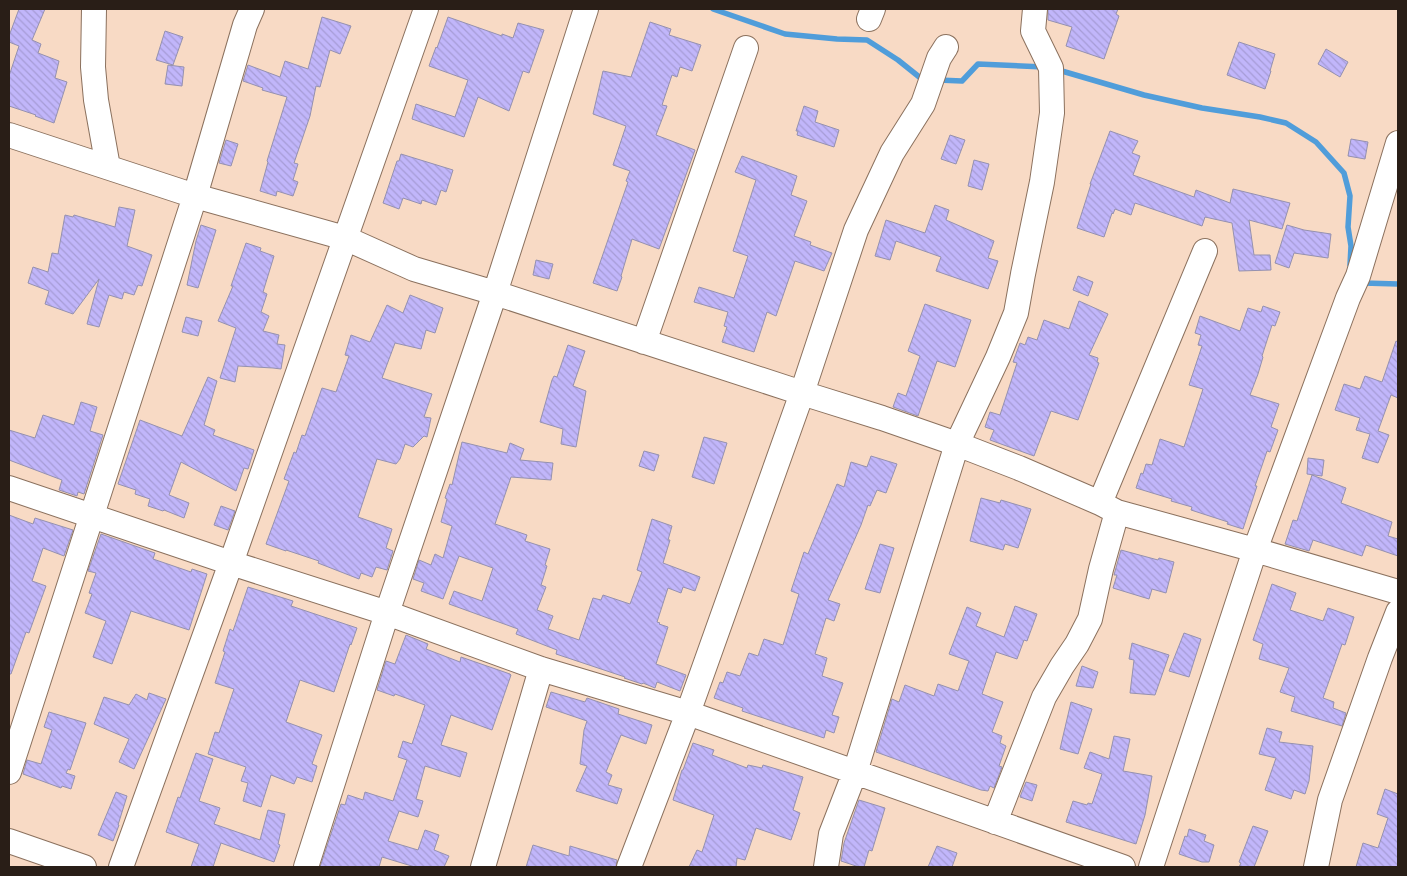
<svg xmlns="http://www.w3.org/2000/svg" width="1407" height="876" font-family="Commissioner,sans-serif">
<defs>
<pattern id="building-back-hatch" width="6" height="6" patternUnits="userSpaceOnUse" patternTransform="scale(1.25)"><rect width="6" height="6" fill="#c1b6fa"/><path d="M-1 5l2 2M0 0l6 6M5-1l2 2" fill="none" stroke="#a69cd6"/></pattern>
</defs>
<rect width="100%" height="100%" fill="#f8dac5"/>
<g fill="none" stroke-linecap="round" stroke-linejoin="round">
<path stroke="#509dda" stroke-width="5.5" d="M713,9L785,34L837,39L867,40L898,60L923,80H926
M1055,69L1144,95L1202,108L1260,117L1286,123L1316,142L1344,173L1350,196L1348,227L1351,246L1350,265L1352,268
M938,80L962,81L978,64L1044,67
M1362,282L1363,283L1398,284"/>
</g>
<path fill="url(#building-back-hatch)" stroke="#9591af" d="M19,9H45L32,40L41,44L38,53L59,61L55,78L67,82L54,123L35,116L36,115L9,106V76L19,46L9,42V36Z
M1048,9H1118L1116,14L1119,16L1104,59L1066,46L1072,27L1048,20Z
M322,17L351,26L340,54L330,50L320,87L316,86L310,116L294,163L298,164L293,180L298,182L293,196L277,191L276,196L260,191L268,162L267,161L287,97L262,90L263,88L243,81L248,65L280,77L285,61L308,69Z
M448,17L502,36V34L513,38L518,23L544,30L529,73L523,71L509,111L478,97L464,137L412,119L416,104L455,117L468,80L429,66L436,47L437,48Z
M650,22L671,29L669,35L701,45L692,71L680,67L677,77L672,75L662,105L667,106L656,135L695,150L659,249L632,239L621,276L622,277L617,291L593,283L628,182L626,181L630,171L613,165L626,126L593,114L603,71L631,77Z
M165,31L183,37L173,65L156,60Z
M1239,42L1275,54L1270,71H1271L1265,89L1227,75Z
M1326,49L1348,62L1340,77L1318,64Z
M168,65L184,67L182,86L165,84Z
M804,106L818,111L815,122L839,130L834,147L797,135L798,131H796Z
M1110,131L1138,141L1132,153L1140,156L1133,175L1194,197L1196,190L1230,203L1233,189L1290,203L1282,229L1249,220L1254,255H1270L1271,270L1239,271L1232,223L1205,217L1202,226L1135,203L1131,215L1115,209L1113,214L1112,213L1104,237L1077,228L1091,184H1090Z
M950,135L965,140L956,164L941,159Z
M1351,139L1368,142L1365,159L1348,156Z
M226,140L238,144L231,166L219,163Z
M401,154L453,170L446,192L441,190L436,205L422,200L421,204L403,198L399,209L383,203L397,161H399Z
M742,156L797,176L791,195L807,201L794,236L811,242L810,245L832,253L824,271L795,261L776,316L767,312L754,352L722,342L727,327L724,326L728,312L694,302L699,287L734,298L748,256L733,251L756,180L735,172Z
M974,160L989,164L982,190L968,186Z
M935,205L949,210L946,220L994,241L988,258L998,261L988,289L936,271L941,257L896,241L890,260L875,256L886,220L925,233Z
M119,207L135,210L127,246L152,255L142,286L138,285L134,295L124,292L122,299L109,295L99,327L87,324L99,279L73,314L45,304L49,291L28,283L33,267L48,272L52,253L58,254L65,215L73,217L74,215L115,227Z
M201,225L216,230L198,288L187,285L196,241Z
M1287,225L1304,230L1331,234L1328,258L1294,253L1289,268L1275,263Z
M246,243L261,248L260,251L274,256L263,292L267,294L261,312L269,316L263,331L279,335L277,344L285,345L281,369L273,368L238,366L235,382L220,378L236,328L218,321L233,286H231Z
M536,260L553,264L549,279L533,275Z
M1078,276L1093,282L1088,296L1073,290Z
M410,295L443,308L435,333L426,330L421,349L395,343L382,378L432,394L424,417L431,418L427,437L424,436L413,447L405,444L400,459L396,464L377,459L358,517L392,529L386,548L393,551L387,570L376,567L372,577L361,573L359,579L318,563L319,561L286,550V551L266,544L289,481L284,479L294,452L296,453L302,435L305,436L322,388L336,392L349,356L345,355L351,335L370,342L387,305L403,313Z
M1079,301L1108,314L1089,355L1098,358L1097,362L1099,363L1078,420L1051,411L1034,456L990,440L994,430L985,427L990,412L1000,415L1017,363L1013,362L1020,343L1025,345L1028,337L1037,340L1044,320L1069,329Z
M925,304L971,320L955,367L937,361L918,416L893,407L898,393L906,396L920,356L908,351Z
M1263,306L1280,312L1275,326L1272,325L1262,356L1263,357L1258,374L1250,395L1279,404L1271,427L1278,430L1270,452L1267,451L1255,486H1257L1243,529L1227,524L1228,522L1191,510L1192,507L1171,501L1172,499L1136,488L1141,473L1143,474L1146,464L1152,465L1160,439L1184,447L1203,389L1189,385L1202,346L1198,345L1201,335L1195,333L1200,316L1240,331L1248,308L1261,312Z
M186,317L202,321L198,336L182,332Z
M1396,341L1398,342V398L1391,395L1378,431L1389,435L1378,463L1362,458L1370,434L1356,430L1360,418L1335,410L1344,384L1360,389L1365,376L1382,382Z
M568,345L585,351L573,386L586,391L576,447L561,444L563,429L540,422L552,380L554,376L557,377Z
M208,377L217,381L204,425L215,430L213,435L254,450L248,469L244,468L236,491L181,462L169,495L189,503L184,518L164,510L163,511L148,506L150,499L135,494L136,490L118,484L140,420L182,436Z
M81,402L97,407L90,431L103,435L84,494L78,492L77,496L59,490L62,480L9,460V430L35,438L43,415L74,425Z
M704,437L727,443L714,484L692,477Z
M462,442L507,453L510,443L524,449L520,460L553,463L551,480L511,477L495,524L527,535L525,541L550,549L545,565L547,566L541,585L546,587L537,610L553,616L548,629L579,640L593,598L601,600L603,595L630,604L642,572L637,570L652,519L672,526L668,540H670L663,563L700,577L695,591L683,587L681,593L668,588L657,622L660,623L659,624L668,627L656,664L686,675L680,691L657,682L655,688L643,683L642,684L624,678L625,677L556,654L557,650L516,634L518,629L449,604L454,591L482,601L493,568L459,556L443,599L421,591L424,583L413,579L419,560L431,565L435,554L443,558L452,526L441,522L447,499L445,498L450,484L452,485Z
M644,451L659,455L654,471L639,466Z
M871,456L897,464L886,493L877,490L870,506L868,505L861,525L828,600L840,604L834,621L826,618L815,654L827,658L822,676L843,683L832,715L839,717L834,733L826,730L824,738L742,711L743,708L714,698L720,682L723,683L727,672L740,676L749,653L758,656L764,639L783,645L799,594L791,591L804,552L808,554L837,484L844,487L851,462L867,467Z
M1308,458L1324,460L1322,476L1307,474Z
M1312,475L1346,488L1341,503L1392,522L1388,536L1398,539V556L1366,545L1362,556L1313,540L1309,551L1285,544L1293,520L1297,521Z
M981,498L1000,503L1001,500L1031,509L1018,548L1005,544L1003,550L970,541Z
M221,506L235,511L228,530L214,525Z
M9,515L33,524L35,518L73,530L64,556L43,548L32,581L46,586L29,633L26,632L11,674H9Z
M101,534L155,553L153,559L191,572L192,569L207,574L189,630L131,611L112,664L93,657L106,621L85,613L92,594L89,593L96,573L88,571Z
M880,544L894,548L880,593L865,589Z
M1121,550L1158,560L1159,558L1174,562L1166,593L1152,589L1149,599L1113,588L1117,575H1114Z
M1272,584L1296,593L1290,610L1323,621L1328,608L1354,617L1345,645L1342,644L1323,698L1334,702L1333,708L1346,713L1342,726L1291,711L1295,697L1280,692L1289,668L1259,659L1263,644L1253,640Z
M248,587L293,601L291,606L357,628L351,645L350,644L334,692L300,680L286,722L322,735L312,764L317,766L312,782L297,777L294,784L271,775L261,807L243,801L248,783L241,781L246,767L208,754L215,732L219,733L234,689L215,683L225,652L223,651L230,629L233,631Z
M1015,606L1037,614L1027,641L1024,640L1017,659L996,652L982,694L1003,702L992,732L1002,736L1000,743L1006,746L999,766L1002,767L994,788L990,786L988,791L981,790L876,752L892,699L899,702L905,685L934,696L938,684L958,691L969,661L949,654L967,607L981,613L976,626L1004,637Z
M1184,633L1201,639L1189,677L1169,671Z
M406,635L428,644L426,649L460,662L461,657L510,674L511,675L492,730L451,715L441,745L467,753L460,777L425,766L416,799L423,801L418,817L399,811L388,841L418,850L425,830L439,835L434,850L449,856L444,867H415L382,857L379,867H320L341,804L345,805L348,795L363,800L365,792L393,801L407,760L398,757L403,741L412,744L425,705L395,694L394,696L377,690L386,661L395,664Z
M1132,643L1169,655L1155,695L1130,693L1134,660L1129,659Z
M1082,666L1098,672L1093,688L1076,686Z
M551,692L585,702L587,698L619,709L618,714L652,725L646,744L621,735L606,772L612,775L608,785L622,789L617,804L576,791L587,766L580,764L584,730L587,721L546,707Z
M149,693L166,699L134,769L119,762L129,739L94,724L104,697L129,705L136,694L147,700Z
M1071,702L1092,709L1078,754L1060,749Z
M49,712L86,723L70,770L68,769L66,773L75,776L71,789L62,786L61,788L23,774L27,760L41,764L52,730L44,727Z
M1267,728L1282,732L1279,742L1313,746L1309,781L1305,794L1294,790L1291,799L1265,790L1276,758L1259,754Z
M1114,736L1130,739L1123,771L1152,776L1145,815L1136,844L1066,822L1073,801L1087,805L1088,803L1092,804L1102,774L1084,768L1090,752L1109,759Z
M693,743L714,750L712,755L747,768L748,765L762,768L763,765L803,777L793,810L800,813L791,840L756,828L745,860L737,858L736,867H689L697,850L702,852L714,815L673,800L682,770H683Z
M196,753L213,759L199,801L220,808L214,824L260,840L268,810L285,814L278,844L280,845L274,862L221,843L213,867H191L199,844L166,832L178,797L180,798Z
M1026,782L1037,785L1032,801L1020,797Z
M1385,789L1398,794V867H1356L1363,843L1378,848L1388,818L1377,814Z
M116,792L127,796L118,825H119L113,841L98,835Z
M859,800L885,808L872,851L869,850L864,867H859L841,861L844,843Z
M1253,826L1268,831L1254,867H1239L1241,863L1239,862Z
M1189,829L1206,835L1204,841L1214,845L1209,862H1202L1179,854L1185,836L1187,837Z
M533,845L569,856L570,846L617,860L616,867H526Z
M937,846L957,853L952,867H928Z"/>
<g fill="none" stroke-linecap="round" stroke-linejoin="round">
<defs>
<path id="minor" d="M94,9L93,67L96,100L108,167
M869,19L873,9
M9,135L195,196L345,238L414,269L495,293L802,393L882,418L957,444L1019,468L1100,503L1117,512L1255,550L1398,592
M644,342L746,48
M9,488L231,563L387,613L541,669L688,713L1123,867
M1100,503L1205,251
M9,772L195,196L245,25L252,9
M995,822L1044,697L1062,666L1077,644L1090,619L1101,569L1117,512
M9,841L84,867
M121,867L231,563L426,9
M306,867L387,613L495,293L586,9
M483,867L541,669
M629,867L688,713L802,393L856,230L892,153L923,104L939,58L946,47
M826,867L831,834L855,772L957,444L998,357L1016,313L1023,274L1042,182L1052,113L1051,68L1033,31L1035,9
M1151,867L1255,550L1348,298L1358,276L1398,143
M1316,867L1330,800L1380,658L1398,612"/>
</defs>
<use href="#minor" stroke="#8b715e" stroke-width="26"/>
<use href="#minor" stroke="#fff" stroke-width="24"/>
</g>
<rect width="1407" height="876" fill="none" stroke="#291e17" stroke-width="20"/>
</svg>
